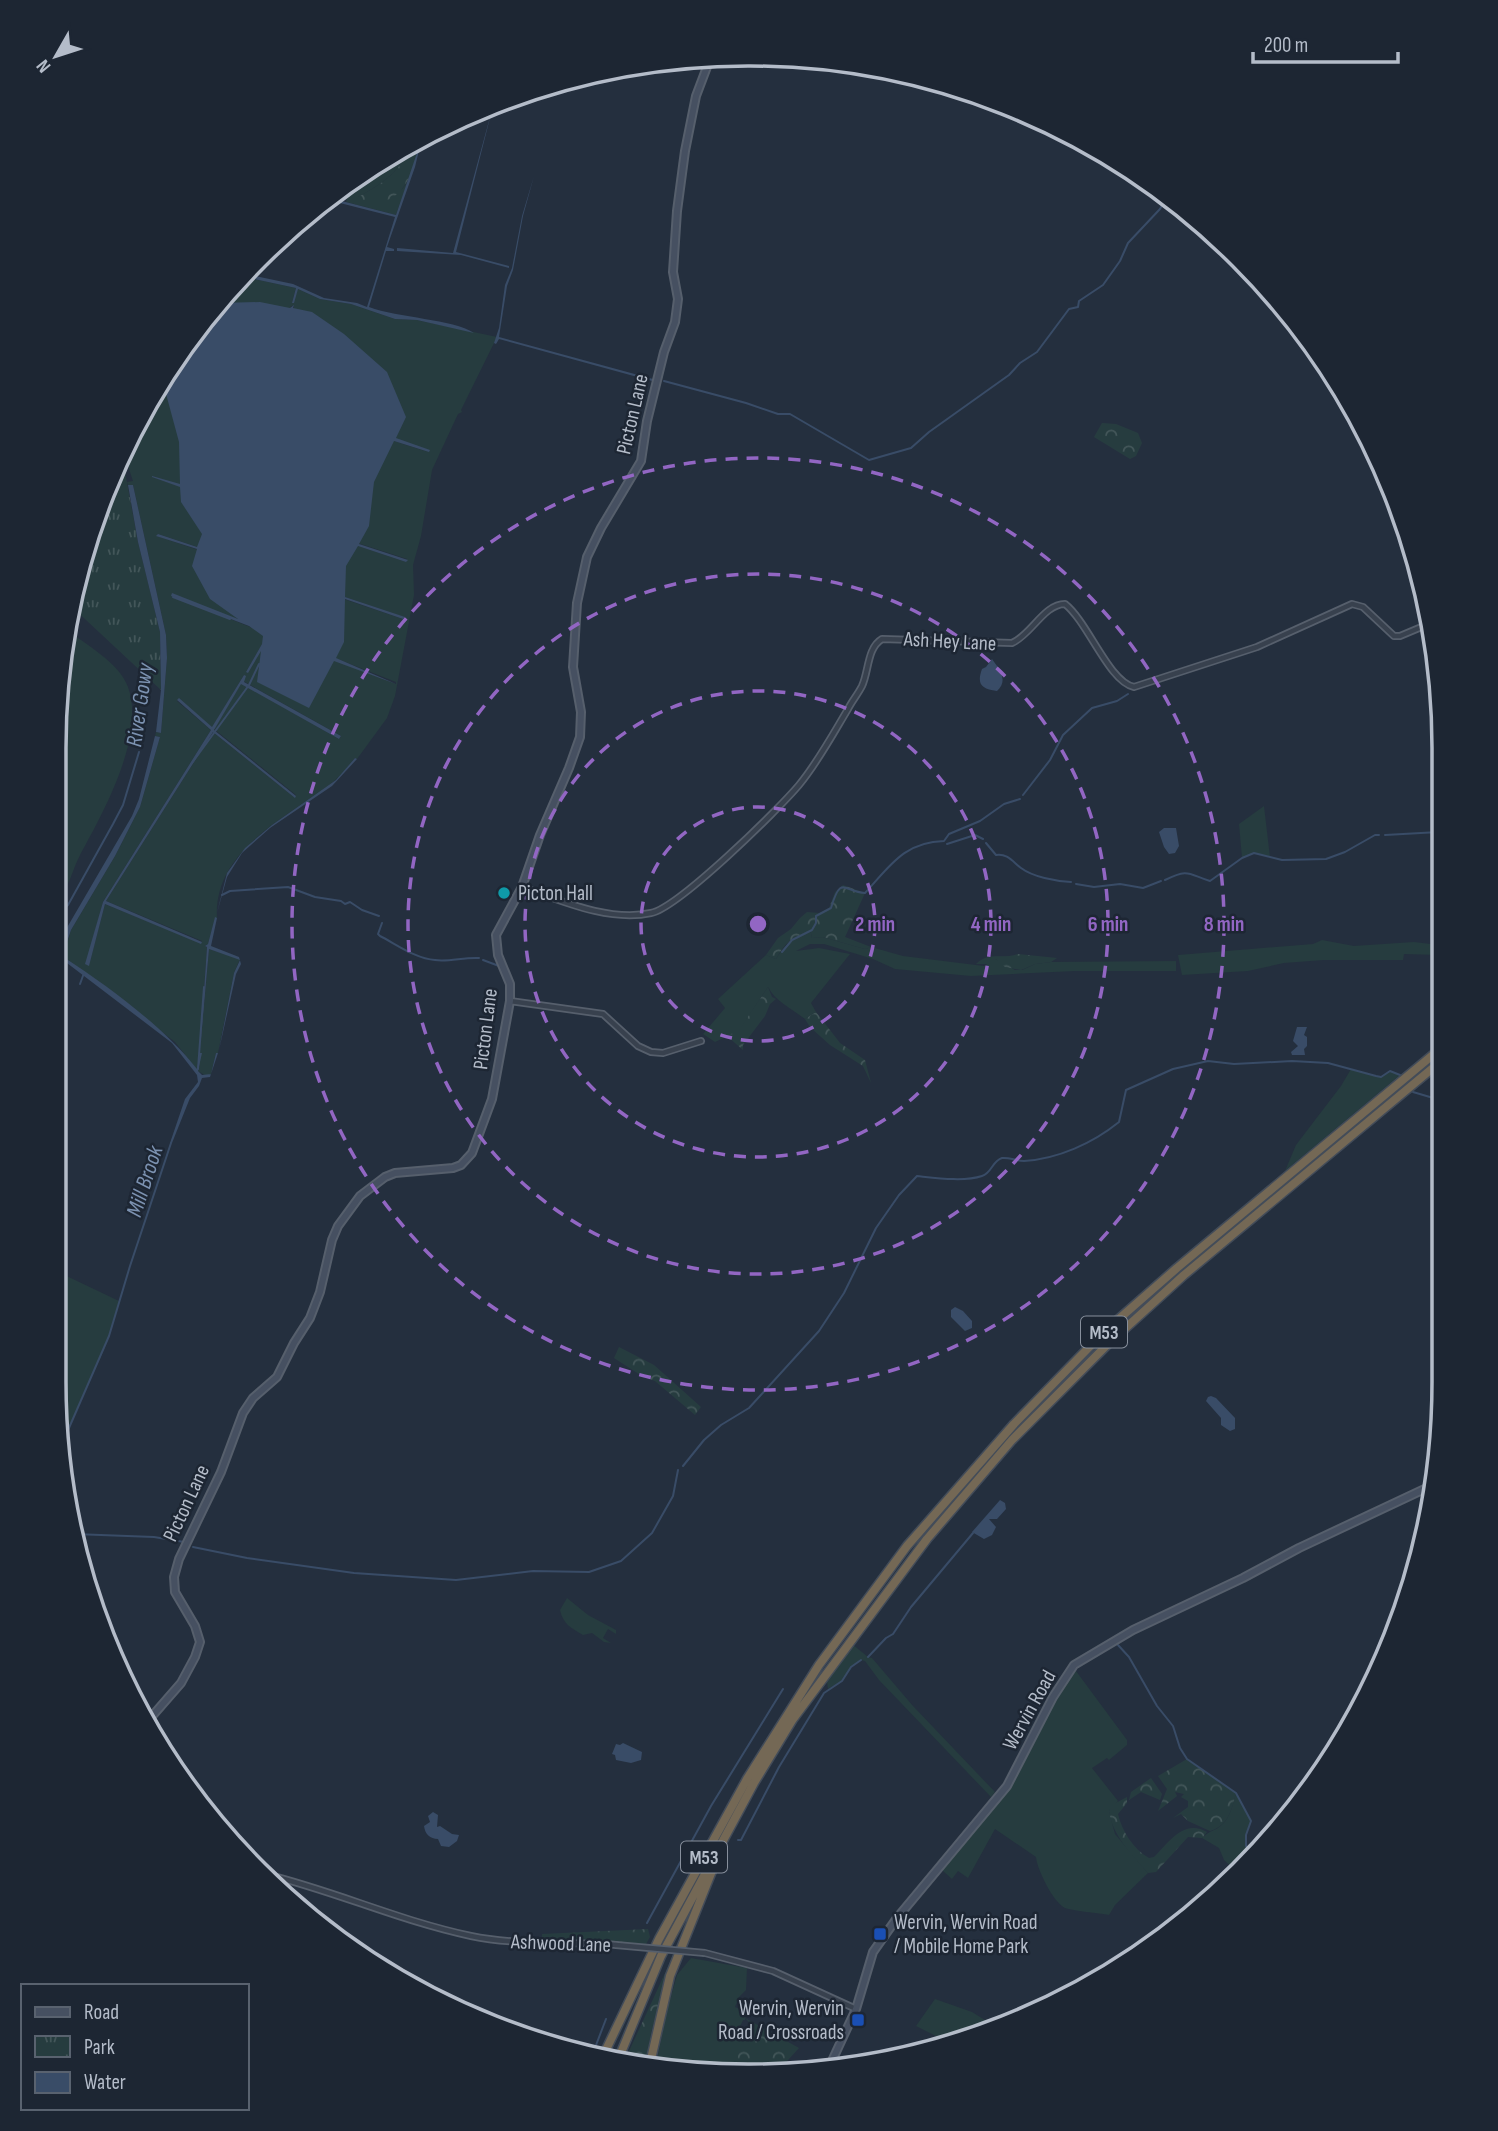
<svg xmlns="http://www.w3.org/2000/svg" width="1498" height="2131" font-family="'Sofia Sans Condensed',sans-serif">
<defs>
<pattern id="forest-crowns" width="20" height="18" patternUnits="userSpaceOnUse" patternTransform="scale(1.75)"><rect width="20" height="18" fill="#263c3f"/><path d="M2 6a3 3 0 1 1 6 0M12 15a3 3 0 1 1 6 0" fill="none" stroke="#435659"/></pattern>
<pattern id="park-tufts" width="24" height="20" patternUnits="userSpaceOnUse" patternTransform="scale(1.75)"><rect width="24" height="20" fill="#263c3f"/><path d="M3 7l-1-3M5 7V3M7 7l1-3M15 17l-1-3M17 17v-4M19 17l1-3" fill="none" stroke="#435659"/></pattern>
</defs>
<rect width="100%" height="100%" fill="#242f3e"/>
<path fill="#263c3f" fill-rule="evenodd" d="M410,143C404,170 381,185 358,197L361,203L366,204L402,189L408,181L396,215L346,202L348,196L341,191L365,177L372,169L388,161L395,152Z
M244,277L296,288L292,303L298,289L320,299L351,304L395,319L417,320L497,337L461,410L462,412L458,414L432,470L421,536L413,565L414,595L395,696L387,718L357,759L355,758C348,766 342,775 333,782C288,817 213,850 217,918H215L208,944L205,946L207,947L200,1050L209,949L240,959L234,973L218,1053H216L211,1074L206,1076L198,1071L199,1053L197,1070L175,1042L63,956L71,930L115,856L140,807L160,737L155,736L156,732L161,733L167,658L166,635L133,485H128L127,482L133,481L123,451L147,402L165,375L262,398L428,452L356,425L284,344L294,306H291L282,342L198,326ZM152,477L407,559L406,562L320,533L330,592L404,617L403,619L157,536L158,534L270,571L194,491ZM172,594L396,682V684L270,635L246,672L268,634L172,596ZM244,675L243,681L341,736L339,739L241,683L214,729L296,795L294,797L213,732L106,901L202,941L201,943L105,904L89,965L86,964L103,902L211,730L177,701L178,699L212,728Z
M66,629C86,645 119,662 128,687C146,736 103,813 80,855C70,875 72,884 54,901V749Z
M1264,806L1270,857L1254,853L1242,858L1239,824Z
M811,932L812,938L823,937L865,949L871,947L903,956L984,966L996,959L1015,970H1022L1035,964L1051,962L1176,961V971H1075L971,976L895,969L873,959L824,944H810L796,951L819,948L850,954L811,1003L816,1012L805,1019C792,1009 775,1001 768,987L739,1031L715,1042L703,1034L725,1008L718,999L766,955L776,959C786,943 793,937 811,932Z
M1322,940L1354,946L1414,942L1439,945V955L1404,954L1403,960H1324L1284,963L1248,971L1182,975L1178,955L1313,944Z
M1351,1069L1380,1077L1390,1071L1400,1075L1285,1171L1296,1145L1341,1086Z
M54,1270L119,1301L107,1343L62,1444L54,1382Z
M567,1598L588,1615L616,1630V1634L608,1629L603,1638L611,1643L604,1642L592,1633L583,1635C571,1628 563,1624 560,1610Z
M852,1644L868,1657L872,1658L913,1706L995,1792L991,1797L879,1680L865,1661L861,1660L851,1667L842,1681L828,1689L827,1682Z
M1076,1671L1127,1740V1745L1109,1760L1107,1758L1092,1768L1118,1801L1109,1811L1115,1834L1148,1873L1115,1905L1109,1915C1099,1913 1073,1911 1065,1908C1053,1902 1037,1869 1036,1857L995,1829L968,1878L958,1871L952,1879L942,1870L1011,1786L1059,1691Z
M1236,1793L1251,1821L1246,1835V1846L1255,1853L1237,1872L1224,1860L1219,1848L1202,1838C1207,1833 1210,1832 1216,1829C1230,1821 1232,1807 1236,1793Z
M691,1958L747,1968L746,1990L739,1997L735,2007L746,2012L745,2020H743L737,2033L741,2038L737,2071L655,2070L666,2014L677,1975Z
M935,1999L972,2012L993,2025V2029L952,2044L916,2026Z"/>
<path fill="url(#forest-crowns)" d="M420,139C415,163 410,193 383,202C373,206 364,202 356,206L358,197C381,185 404,170 410,143Z
M1102,423L1116,424L1138,433L1142,443L1136,456L1130,459L1094,437Z
M843,885L865,893L845,937L871,947L865,949L823,937L812,938L811,932C792,936 785,943 776,959L766,955L778,938L791,929L800,918L807,912L819,913L829,908L835,892Z
M1018,954L1057,958L1051,962L1035,964L1021,970L1005,967L996,959L991,964H976C990,951 1001,960 1018,954Z
M768,987L772,997L776,999L770,1004L765,1016L743,1045V1050L727,1036L739,1030Z
M816,1012L840,1043L865,1060L871,1083L863,1066L830,1045L810,1027L805,1019Z
M619,1347L654,1365L701,1407L695,1415L655,1381L642,1376L614,1358Z
M1187,1759L1236,1793C1232,1809 1228,1826 1210,1831L1188,1821L1181,1814L1173,1818L1188,1807V1801L1181,1797L1184,1794L1175,1792L1177,1796L1158,1811L1167,1789L1158,1776Z
M1151,1778L1162,1794L1160,1800L1141,1792L1129,1800L1131,1792Z
M1127,1797V1803L1118,1814C1122,1831 1133,1849 1149,1858L1154,1857C1168,1843 1184,1818 1207,1832L1202,1838L1188,1837L1156,1872L1148,1873C1131,1853 1113,1837 1109,1811L1112,1805Z
M648,1929L650,1937L646,1944L578,1939L542,1940V1934Z
M672,1958L651,2033L645,2067L624,2062Z
M745,2018L799,2048L778,2071H737L739,2039L744,2037L749,2022Z"/>
<path fill="url(#park-tufts)" d="M120,457L125,472L138,542L160,632L161,690L70,605L107,484Z"/>
<path fill="#394c67" d="M493,106L456,252L509,266V268L461,255L397,251V248L453,253Z
M422,138L415,167L387,247L394,249V251H386L369,307C398,318 453,319 474,333L417,320L395,319L351,304L320,299L298,289L294,303H292L296,288L244,277L246,274L293,284L324,298L357,303L367,307L395,217L328,200L330,198L396,215Z
M534,176L523,216L513,270L507,286L499,337L653,379L652,381L499,339L496,344L494,343L499,328L505,285L512,268L522,216Z
M260,302L290,308L294,305L293,308L312,312L344,334L387,372L406,417L396,438L430,450L429,452L394,441L374,482L369,526L359,544L408,560L406,562L358,546L346,566L345,597L405,617L403,619L345,599L344,642L336,658L396,684L334,661L309,708L257,682L261,651L248,673L246,672L262,644L263,636L249,626L171,596L172,593L238,619L210,599L192,566L197,549L156,536L158,534L197,547L202,534L181,502L180,487L152,477V476L180,484L179,442L162,379L198,326L219,303Z
M128,485H133L166,635L167,658L161,733L156,732L161,690L160,632L138,542Z
M992,659C999,669 1009,680 997,691C980,689 977,683 982,669L986,667Z
M244,675L246,676L244,682L341,736L339,739L241,684L214,730L296,796L295,798L213,732L106,901L202,942L201,944L105,904L89,966L85,964L103,902L211,730L177,700L179,698L212,727Z
M155,736L160,737L140,807L115,856L71,930L67,942L59,939L54,941V936L65,931L132,816L139,799Z
M355,758L357,759L332,786L270,828L242,853L227,877L217,913L227,873L245,848L272,825L336,780Z
M1164,828H1176L1179,846L1175,853L1169,854L1164,847L1159,832Z
M215,917L217,918L211,946L239,957L241,964L236,974L219,1050L234,973L240,960L209,949L200,1050L207,947L205,946L208,944Z
M62,948H64L65,958C109,987 164,1027 197,1069L200,1053H202L198,1071L202,1075L211,1074L216,1053H218L210,1077L202,1078L199,1086L190,1098L172,1143H170L185,1099L198,1082L197,1075L172,1043L63,960L60,955Z
M1297,1027H1307L1304,1035L1307,1037V1046L1304,1049L1305,1055H1292L1291,1052L1298,1046L1293,1041Z
M955,1307L963,1311L972,1321V1328L965,1331L951,1317V1310Z
M1211,1396L1216,1398L1235,1418V1429L1230,1431L1221,1425V1418L1206,1401L1208,1397Z
M1000,1500L1005,1503L1006,1509L997,1519H989L996,1527L992,1535L984,1539L972,1532Z
M623,1743L642,1752L641,1760L631,1763L616,1760L615,1755L612,1754L616,1744L620,1745Z
M433,1812L438,1815L437,1827L440,1826L452,1834L459,1835L457,1841L449,1847L441,1846L438,1839C430,1839 425,1834 424,1826L430,1822L428,1816Z"/>
<g fill="none" stroke-linecap="round" stroke-linejoin="round">
<path stroke="#394c67" stroke-width="2" d="M664,381L746,403L778,414H790L869,460L911,448L929,432L1009,375L1020,363L1037,352L1069,309L1078,307L1079,301L1103,285L1120,261L1128,243L1160,209L1168,195
M173,597L230,619
M192,763L249,685L259,664
M1023,795L1050,760L1063,735L1092,708L1117,701L1128,694
M1385,835L1439,832
M986,843L996,855C1007,853 1013,862 1021,868C1033,877 1055,881 1071,882
M947,844L975,835L983,839
M1165,880C1189,868 1188,874 1210,881L1242,858L1254,853L1282,860L1326,859L1345,852L1375,835H1379
M1076,884L1094,887L1120,884L1143,888L1161,881
M222,895L230,891L288,887L315,897L341,901L345,904L350,902L362,910L379,916
M54,918L68,905L113,824L123,805L139,752
M382,923L378,934L380,936C396,944 416,959 435,960C449,962 464,957 479,958
M63,950L65,939
M782,952L792,940L812,930L816,923V916L831,908C841,874 844,892 865,893C890,866 904,842 944,841L949,834L980,821L1004,804L1020,799
M483,960L499,966
M80,984L84,973
M198,1069L204,987
M1413,1092L1440,1100
M1441,1422L1442,1418
M62,1444L109,1336L130,1266L171,1143
M683,1466L704,1440L721,1425L749,1408L819,1331L844,1293L876,1228L899,1195L917,1176C936,1178 964,1182 982,1176C992,1173 992,1161 1002,1158C1009,1157 1016,1161 1024,1161C1058,1159 1093,1143 1119,1122L1126,1090L1173,1069L1208,1061L1234,1064L1292,1061L1328,1063L1376,1076L1381,1077L1390,1071L1400,1075
M1433,1475L1439,1436
M74,1534L154,1537L184,1542
M193,1547L247,1558L354,1573L456,1580L533,1571L589,1572L621,1561L652,1533L673,1496L678,1470
M1118,1645L1129,1657L1157,1706L1173,1726L1180,1748L1187,1759L1236,1793L1251,1821L1246,1835V1846L1255,1853
M868,1657L886,1638L893,1634L911,1607L973,1533
M738,1840H741L779,1767L824,1693L842,1681L851,1667L861,1660
M647,1923L711,1806L783,1689
M593,2053L606,2019
M631,2059L632,2064"/>
<defs>
<path id="street" d="M522,887C562,901 609,922 651,913C678,908 778,810 799,785C818,762 833,734 848,709C852,701 858,694 862,686C869,671 867,648 882,639L1012,643C1031,635 1044,604 1065,604C1088,622 1109,682 1134,687L1257,647L1352,604L1363,607L1394,636H1400L1431,623
M510,1001L603,1014L638,1046L651,1052L663,1053L701,1041
M265,1874C335,1891 400,1921 471,1936C519,1946 568,1941 616,1945
M705,1953L773,1971L856,2009"/>
<path id="secondary" d="M147,1722L181,1683L195,1657L200,1642L195,1626L175,1592L174,1577L179,1559L221,1472L243,1413L253,1398L277,1377L294,1343L310,1318L320,1292L332,1240L338,1226L360,1196L385,1177L395,1173L453,1168L461,1165L472,1153L492,1099L510,1001V984L498,955L496,935L522,887L540,835L569,768L580,737L581,712L573,667L577,603L587,557L601,528L641,461L647,421L664,352L675,322L678,299L673,272L677,211L685,151L696,96L710,59
M824,2071L831,2063L856,2009L873,1952L897,1918L1007,1786L1053,1697L1074,1665L1133,1630L1243,1578L1299,1548L1433,1485"/>
<path id="highway" d="M603,2056L659,1939L747,1779L819,1665L907,1546L1014,1424L1104,1332L1177,1268L1440,1049
M618,2060L661,1956L754,1783L793,1719L927,1539L1012,1440L1108,1344L1184,1275L1440,1062
M649,2068L670,1976L714,1866"/>
</defs>
<use href="#street" stroke="#565f6c" stroke-width="8"/>
<use href="#secondary" stroke="#565f6c" stroke-width="10"/>
<use href="#highway" stroke="#434c59" stroke-width="11"/>
<use href="#street" stroke="#38414e" stroke-width="4.5"/>
<use href="#secondary" stroke="#465061" stroke-width="6"/>
<use href="#highway" stroke="#746855" stroke-width="8"/>
<defs>
<path id="street-bridge" d="M616,1945L705,1953"/>
</defs>
<use href="#street-bridge" stroke="#565f6c" stroke-width="8" stroke-linecap="butt"/>
<use href="#street-bridge" stroke="#38414e" stroke-width="4.5"/>
</g>
<g fill="none" stroke="#9266c3" stroke-width="3.5" stroke-dasharray="12 9">
<circle cx="758" cy="924" r="117"/>
<circle cx="758" cy="924" r="233"/>
<circle cx="758" cy="924" r="350"/>
<circle cx="758" cy="924" r="466"/>
</g>
<circle fill="#0f9aa8" stroke="#1d2633" stroke-width="2.5" cx="504" cy="893" r="7"/>
<g fill="#1a4fb4" stroke="#1d2633" stroke-width="2.5">
<rect x="873" y="1927" width="14" height="14" rx="3.5"/>
<rect x="851" y="2013" width="14" height="14" rx="3.5"/>
</g>
<g text-anchor="middle" stroke-width="5" stroke-linejoin="round" paint-order="stroke">
<g fill="#1d2633" stroke="#878f9c" stroke-width="2">
<rect x="1081" y="1316.5" width="46" height="31" rx="5"/>
<rect x="681" y="1841.5" width="46" height="31" rx="5"/>
</g>
<g font-size="19" font-weight="bold" fill="#b4bcc9">
<text x="1104" y="1339">M53</text>
<text x="704" y="1864">M53</text>
</g>
<g font-size="21" fill="#b4bcc9" stroke="#1d2633">
<text transform="translate(632 414) rotate(-77)" y="7">Picton Lane</text>
<text transform="translate(950 641) rotate(3)" y="7">Ash Hey Lane</text>
<text transform="translate(485 1029) rotate(-83)" y="7">Picton Lane</text>
<text transform="translate(186 1503) rotate(-65)" y="7">Picton Lane</text>
<text transform="translate(1029 1710) rotate(-61)" y="7">Wervin Road</text>
<text transform="translate(561 1943) rotate(2)" y="7">Ashwood Lane</text>
</g>
<g font-size="21" fill="#b4bcc9" stroke="#1d2633" text-anchor="start">
<text x="518" y="900">Picton Hall</text>
<text x="894" y="1929">Wervin, Wervin Road<tspan x="894" dy="24">/ Mobile Home Park</tspan></text>
<text x="844" y="2015" text-anchor="end">Wervin, Wervin<tspan x="844" dy="24">Road / Crossroads</tspan></text>
</g>
<g font-size="23" font-style="italic" fill="#7c92b1" stroke="#1d2633">
<text transform="translate(139 705) rotate(-82)" y="8">River Gowy</text>
<text transform="translate(144 1181) rotate(-72)" y="8">Mill Brook</text>
</g>
</g>
<path d="M0 0H1498V2131H0ZM748 66H750A682 682 0 0 1 1432 748V1382A682 682 0 0 1 750 2064H748A682 682 0 0 1 66 1382V748A682 682 0 0 1 748 66Z" fill="#1d2633" fill-rule="evenodd"/>
<path fill="none" stroke="#b4bcc9" stroke-width="3.5" d="M748 66H750A682 682 0 0 1 1432 748V1382A682 682 0 0 1 750 2064H748A682 682 0 0 1 66 1382V748A682 682 0 0 1 748 66Z"/>
<circle cx="758" cy="924" r="10" fill="#9266c3" stroke="#1d2633" stroke-width="3.5"/>
<g font-size="21" text-anchor="middle" font-weight="bold" fill="#9266c3" stroke="#1d2633" stroke-width="5" stroke-linejoin="round" paint-order="stroke">
<text x="875" y="931">2 min</text>
<text x="991" y="931">4 min</text>
<text x="1108" y="931">6 min</text>
<text x="1224" y="931">8 min</text>
</g>
<rect x="21" y="1984" width="228" height="126" fill="#1d2633" stroke="#59626f" stroke-width="2"/>
<rect x="35" y="2007" width="35" height="10" fill="#465061" stroke="#59626f" stroke-width="2"/>
<text x="84" y="2019" font-size="21" fill="#b4bcc9">Road</text>
<rect x="35" y="2036" width="35" height="21" fill="url(#park-tufts)" stroke="#59626f" stroke-width="2"/>
<text x="84" y="2054" font-size="21" fill="#b4bcc9">Park</text>
<rect x="35" y="2072" width="35" height="21" fill="#394c67" stroke="#59626f" stroke-width="2"/>
<text x="84" y="2089" font-size="21" fill="#b4bcc9">Water</text>
<g transform="translate(56 56) rotate(231)" stroke="#1d2633" stroke-width="5" paint-order="stroke">
<path d="M0-5L12 26L0 18L-12 26Z" fill="#b4bcc9"/>
<text y="-10" font-size="19" font-weight="bold" text-anchor="middle" fill="#b4bcc9">N</text>
</g>
<path d="M1253 52v10h145v-10" fill="none" stroke="#b4bcc9" stroke-width="3.5"/>
<text x="1264" y="52" font-size="21" fill="#b4bcc9" stroke="#1d2633" stroke-width="5" paint-order="stroke">200 m</text>
</svg>
